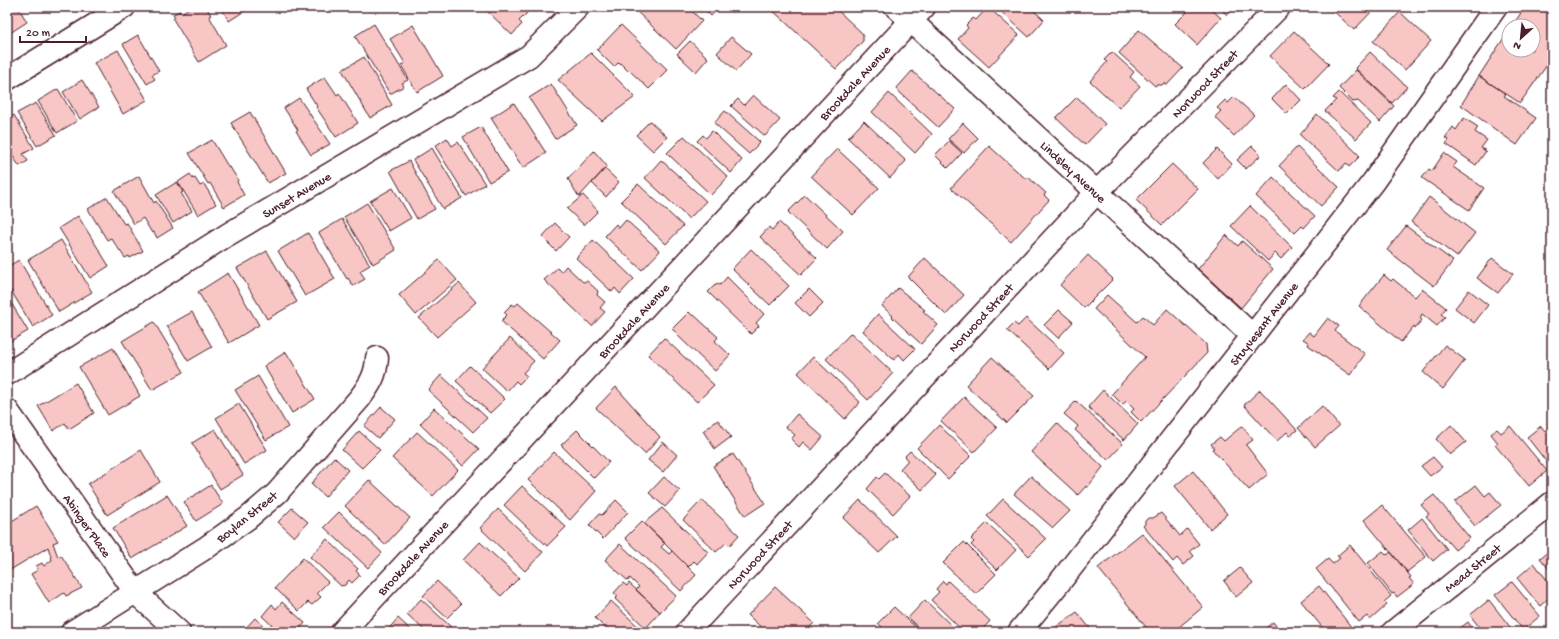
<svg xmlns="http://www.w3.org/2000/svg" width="1559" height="639" font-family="'Gochi Hand',sans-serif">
<rect width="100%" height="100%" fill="#fff"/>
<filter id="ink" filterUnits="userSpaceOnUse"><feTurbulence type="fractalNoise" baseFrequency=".025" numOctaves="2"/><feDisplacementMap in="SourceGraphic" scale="8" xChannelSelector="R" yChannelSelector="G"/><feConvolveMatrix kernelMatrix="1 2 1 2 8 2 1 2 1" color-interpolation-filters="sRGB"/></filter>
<g filter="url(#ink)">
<path fill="#f8c7c5" stroke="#4a1f2b" d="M7,7H18L27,22L7,35Z
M191,7H206L211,15L209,16L226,45L199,62L173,19L175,17L173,14L180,11L181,13Z
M220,7H244L246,10L229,21Z
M483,7H520L527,13L519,21L522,24L512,35Z
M632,7H688L702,21L676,49Z
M702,7H719L711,16Z
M769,7H834L863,34V41L836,69Z
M988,7L1019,35L989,67L958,39L968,28L966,25L973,18L976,20Z
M996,7H1030L1044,20L1029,37Z
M1185,7H1209L1221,18L1197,45L1175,24L1187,12L1183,8Z
M1219,7H1235L1227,15Z
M1329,7H1376L1354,30Z
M1525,7H1552V58L1520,103L1479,76L1509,30V50H1533V26H1512Z
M1400,12L1431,41L1405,70L1373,41Z
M374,24L408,80L402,83L404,86L390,94L355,36Z
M413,25L443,76L417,92L401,65L405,63L390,39Z
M621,25L668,70L649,89L629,70L628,71L619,62L614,67L597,50Z
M1139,30L1183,68L1167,85L1164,83L1162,85H1156L1155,86L1119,53Z
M1294,31L1329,64L1305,89L1270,56Z
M138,35L159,71L152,75L155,79L147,84L123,44Z
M731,37L751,54L736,71L717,53Z
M690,41L708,58L696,72L677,54Z
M118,50L147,100L123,114L94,63Z
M1112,52L1134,72L1130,77L1140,86L1119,108L1090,81L1107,62L1104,60Z
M1370,52L1407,87L1392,103L1355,68Z
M591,53L635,97L602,121L558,80Z
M364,57L392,105L370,118L342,70Z
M1356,70L1394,106L1380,122L1358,101L1353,102L1339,88Z
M912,71L955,109L938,127L896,89Z
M1479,76L1506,94L1504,96L1536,118L1517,145L1461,105Z
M325,77L337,95L339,93L358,123L336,137L316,107L317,106L306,89Z
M82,80L99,107L80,119L63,92Z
M551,84L577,125L555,139L529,98Z
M1286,84L1301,100L1287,114L1272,99Z
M58,89L77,121L57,133L38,101Z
M1339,92L1371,123L1356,139L1325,111L1336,100L1333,98Z
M889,93L932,134L915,153L872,112Z
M753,95L780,120L765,136L731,106L738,99L744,105Z
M1077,97L1105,124L1085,145L1056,118Z
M1234,97L1254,115L1234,136L1215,117L1221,111L1217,108L1225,100L1228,103Z
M299,98L330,144L311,155L296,131L298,130L284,108Z
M36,103L56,135L37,146L17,113Z
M514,103L546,153L523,168L491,118Z
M725,111L760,142L749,154L714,123Z
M250,112L286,173L268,183L231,123Z
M1317,114L1360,156L1349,167L1346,163L1339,171L1300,135Z
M14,115L34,148L23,154L28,161L19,166L7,146V119Z
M1464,118L1478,127L1475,132L1487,140L1481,148L1486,151L1476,165L1446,144L1449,140L1445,138L1453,127L1456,130Z
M650,121L667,137L653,151L636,135Z
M864,121L906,161L890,178L848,138Z
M963,123L978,138L964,153L948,139Z
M481,127L508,172L489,182L463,137Z
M712,131L742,160L731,173L697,141L703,135L706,138Z
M684,136L728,177L711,195L667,153Z
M447,138L452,146L458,142L485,184L466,196L435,146Z
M212,140L229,168L230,167L238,180L237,182L244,195L224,207L210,183L208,184L189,153Z
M949,141L962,153L948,168L935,155Z
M989,146L1026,179L1028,177L1046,193L1044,195L1049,200L1011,242L951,188Z
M1252,146L1261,155L1246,169L1237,160Z
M1297,147L1339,187L1321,206L1279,166Z
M432,148L462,198L443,209L413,160Z
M837,149L879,188L853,215L811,176Z
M1217,149L1232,164L1218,179L1203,163Z
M594,151L607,166L579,197L568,179Z
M1444,153L1457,162L1453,167L1484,188L1469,210L1422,178L1429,169L1432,171Z
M661,160L706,201L689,219L645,178Z
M409,161L435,209L417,219L390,171Z
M1172,164L1198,189L1162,225L1136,200Z
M605,169L619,182L606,197L592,183Z
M190,174L193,179L195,178L200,186L204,184L216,204L198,215L178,182Z
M139,176L154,203L156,201L173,228L157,238L154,232L152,233L143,218L134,224L114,191Z
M1273,177L1315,216L1304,228L1302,226L1295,233L1256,196Z
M177,182L183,192L181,193L192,211L173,223L156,195Z
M638,184L683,226L666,244L621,201Z
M393,188L411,218L389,231L370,201Z
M583,195L598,211L584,225L567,209Z
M805,195L843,231L827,249L788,212Z
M107,197L124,224L127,223L143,251L130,258L129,256L125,258L111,238L107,240L88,209Z
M1429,197L1475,233L1457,257L1411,222Z
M367,203L396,250L373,264L344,217Z
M1250,206L1292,247L1281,259L1275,253L1268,261L1231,226Z
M78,216L109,266L90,278L59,228Z
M342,219L370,265L360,271L365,279L353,286L348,278L347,279L319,233Z
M626,220L660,251L642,270L605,236L616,224L619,228Z
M779,222L817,258L801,275L760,237L769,227L772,230Z
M555,223L569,237L556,251L542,237Z
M1406,226L1453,261L1434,286L1387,250Z
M308,233L335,279L305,296L278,251Z
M1226,235L1238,246L1242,241L1273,269L1241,308L1198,269Z
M61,240L92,292L59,312L28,260Z
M593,240L634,279L620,294L615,288L612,292L576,258Z
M751,249L789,286L770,305L732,269Z
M267,251L297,302L267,319L237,268Z
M1088,255L1113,279L1084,308L1060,285Z
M925,258L964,295L946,315L908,277Z
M1492,258L1513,274L1498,293L1477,278Z
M19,260L52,315L33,327L7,284V267Z
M439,260L457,280L416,315L399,295Z
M566,266L583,282L587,281L598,291L597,295L605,302L600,308L605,312L592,326L544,280L557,268L561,272Z
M228,273L259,325L229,343L198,292Z
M1384,275L1391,281L1393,279L1415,297L1422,289L1446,308L1441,314L1445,317L1437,326L1422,314L1420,318L1422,320L1415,328L1414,326L1401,342L1359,306Z
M727,277L764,314L756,323L759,326L751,334L708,292L717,283L720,285Z
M459,283L476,302L437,337L419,318Z
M898,288L925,310L923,311L938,325L921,344L892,317L893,316L882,306Z
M809,289L823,303L809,317L795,303Z
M1469,290L1488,305L1474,323L1455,308Z
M1107,295L1137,322L1143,316L1153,325L1167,309L1206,344L1207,353L1141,422L1131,412L1134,409L1126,401L1123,405L1112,394L1145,357L1094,309Z
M7,296L28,331L9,342L7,340Z
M518,303L560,340L543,359L501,321L507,315L504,312L512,304L515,306Z
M1059,310L1073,322L1058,338L1044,325Z
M192,312L212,347L188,361L167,326Z
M689,312L693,316L694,315L718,337L715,341L730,355L715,371L677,335L678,334L672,329Z
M878,314L915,349L904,360L899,354L894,360L863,331Z
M1026,318L1064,353L1049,369L1007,330L1014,323L1018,326Z
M1328,318L1339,326L1335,331L1365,354L1350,375L1308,345L1309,343L1303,339L1309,332L1314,336Z
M154,322L184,372L152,390L122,341Z
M851,333L893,373L868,400L826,359Z
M510,338L534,361L523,373L527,376L519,384L516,381L507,391L482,368Z
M664,338L714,385L697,402L648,355Z
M1445,345L1465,360L1443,389L1423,372Z
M113,348L140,396L108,415L79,367Z
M286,352L315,399L292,413L264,366Z
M813,357L860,402L845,419L798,373Z
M992,357L1034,396L1007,423L966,385Z
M470,366L505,399L490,413L456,381Z
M441,375L487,418L473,432L428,390Z
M258,376L288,427L266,440L235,390Z
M76,383L94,413L69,429L65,423L53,431L38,406Z
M616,387L660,437L645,454L596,408Z
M1103,390L1138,424L1124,440L1088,407Z
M1260,390L1297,430L1290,436L1287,432L1277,441L1244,405Z
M964,397L997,428L974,452L941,421Z
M1076,401L1123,444L1108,460L1075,430L1078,426L1064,414Z
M239,404L267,450L244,464L216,418Z
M1322,406L1339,426L1315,447L1298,428Z
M381,407L395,419L378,438L364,426Z
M434,408L479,449L463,466L420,424Z
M797,414L823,437L812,450L803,442L799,447L791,439L795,435L786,427Z
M718,420L731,437L715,449L703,431Z
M1057,423L1103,467L1087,488L1086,486L1078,495L1031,452Z
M939,425L971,456L948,479L917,448Z
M1451,425L1466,442L1450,455L1436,439Z
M1242,426L1253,440L1246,445L1268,474L1249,490L1212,449L1214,448L1211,444L1220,437L1224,441Z
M1510,426L1547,471L1529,486L1495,445L1498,443L1491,434L1497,429L1501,433Z
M1541,426L1545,431L1552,426V469L1527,437Z
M215,429L243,475L220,489L192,443Z
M577,430L609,462L594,478L561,445Z
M359,431L380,450L362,468L342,450Z
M417,432L458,470L433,496L392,458Z
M663,442L677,455L663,472L648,460Z
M141,450L160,482L107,515L88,484Z
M910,451L936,475L922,490L900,469L908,460L905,456Z
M554,452L596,491L570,520L528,480Z
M733,454L765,503L745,516L713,466Z
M334,457L348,470L325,497L311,484Z
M1433,457L1442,467L1430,476L1421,466Z
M1193,471L1227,514L1210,529L1175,486Z
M885,473L910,496L893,514L867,489L877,477L879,479Z
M1031,476L1070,511L1053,528L1014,494Z
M664,477L680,491L665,507L649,493Z
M369,480L410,518L385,545L345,506Z
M211,485L223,504L196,521L184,502Z
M1476,485L1485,496L1490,492L1501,505L1475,526L1455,502Z
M522,486L566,527L547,546L504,505Z
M167,495L187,526L132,559L113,528Z
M1434,495L1470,538L1455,550L1426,516L1429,514L1421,505Z
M1003,499L1046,539L1029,556L987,516Z
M616,500L628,512L603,539L589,525L599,514L602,515Z
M702,500L739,535L729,546L726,543L716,552L683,520Z
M860,500L897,536L879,553L843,518Z
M1382,505L1426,557L1407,572L1364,520Z
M36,506L58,541L53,543L58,557L61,555L82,588L66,596L64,593L49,603L31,574L38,570L36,566L42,563L44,566L52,560L48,547L7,572V524Z
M292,508L308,522L294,537L278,522Z
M662,508L708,552L697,564L694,561L688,567L644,523Z
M498,509L543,552L525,571L480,528Z
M339,512L382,553L368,568L324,527Z
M1161,513L1180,536L1187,529L1199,544L1190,551L1194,556L1183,565L1177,558L1173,562L1143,526L1145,524V521L1148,518H1153Z
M1422,518L1447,549L1433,561L1408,530Z
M642,521L665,543L661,547L669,554L672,551L696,575L681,591L625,538Z
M987,523L1016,550L997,570L971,545L974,542L971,539Z
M1142,533L1203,607L1173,632H1150L1098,568Z
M327,539L358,569L356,571L360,575L352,583L349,580L345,585L341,586L310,557Z
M480,542L519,578L501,596L463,560Z
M964,542L996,574L976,594L943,563Z
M620,544L676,596L660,612L636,590L639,587L630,578L628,581L605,560Z
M1350,545L1391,596L1384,602L1387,605L1370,620L1367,616L1359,622L1316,569L1328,559L1333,564L1340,558L1337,556Z
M1552,549V573L1540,558Z
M1383,551L1387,555L1391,552L1411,577L1409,578L1414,584L1397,597L1394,593L1392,594L1368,563Z
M303,558L328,582L317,593L321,597L312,605L308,602L299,611L275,588Z
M1534,563L1547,580L1552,582V595L1540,606L1517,578Z
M1240,568L1253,583L1236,597L1224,581Z
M437,581L461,604L447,618L423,596Z
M943,581L946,584L948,581L990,621L980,632H964L931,600L939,592L936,589Z
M1512,582L1540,616L1523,630L1495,595Z
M623,583L627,586L629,583L660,612L646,628L615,599L618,596L614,593Z
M1319,586L1352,628L1347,632H1326L1301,601Z
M775,587L814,623L805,632H766L748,615Z
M421,599L451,627L447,632H426L407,614Z
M925,600L958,632H923L908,618Z
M1489,600L1514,632H1483L1470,615Z
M611,601L644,632H609L595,618Z
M282,602L305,623L297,632H279L262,616L272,604L276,609Z
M894,607L921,632H887L878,623Z
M1077,612L1093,632H1049Z
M255,618L270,632H242Z
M398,618L413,632H386Z
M1273,622L1281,632H1261Z
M1468,622L1475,632H1455Z"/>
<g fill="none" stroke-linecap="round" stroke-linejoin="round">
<defs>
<path id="minor" d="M896,7L1253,336
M7,79L124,7
M7,374L227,235L529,56L578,7
M7,410L136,593L179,632
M72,632L207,547L248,518L277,493L360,398C370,384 376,376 377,358
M342,632L924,7
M687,632L1097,192L1279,7
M1393,632L1552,503"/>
<path id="secondary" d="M1019,632L1063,578L1373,182L1496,7"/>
</defs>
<use href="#minor" stroke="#4a1f2b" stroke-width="25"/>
<use href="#secondary" stroke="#4a1f2b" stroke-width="25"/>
<use href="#minor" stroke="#fff" stroke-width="22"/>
<use href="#secondary" stroke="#fff" stroke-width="22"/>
</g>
</g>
<g text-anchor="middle" stroke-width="3" stroke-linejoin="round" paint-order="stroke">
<g font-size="13" fill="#4a1f2b" stroke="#fff">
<text transform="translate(854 82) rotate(-47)" y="5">Brookdale Avenue</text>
<text transform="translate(1204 83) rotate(-46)" y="5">Norwood Street</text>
<text transform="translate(1074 171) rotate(43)" y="5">Lindsley Avenue</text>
<text transform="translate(296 194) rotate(-31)" y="5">Sunset Avenue</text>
<text transform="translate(980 317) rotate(-47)" y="5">Norwood Street</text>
<text transform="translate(633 320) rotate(-47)" y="5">Brookdale Avenue</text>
<text transform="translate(1263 323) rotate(-52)" y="5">Stuyvesant Avenue</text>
<text transform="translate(246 516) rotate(-39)" y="5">Boylan Street</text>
<text transform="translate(88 525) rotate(55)" y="5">Abinger Place</text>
<text transform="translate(759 554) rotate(-47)" y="5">Norwood Street</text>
<text transform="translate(412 557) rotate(-47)" y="5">Brookdale Avenue</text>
<text transform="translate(1472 567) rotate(-39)" y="5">Mead Street</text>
</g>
</g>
<rect width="1559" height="639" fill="none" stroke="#fff" stroke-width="24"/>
<rect x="12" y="12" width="1535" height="615" fill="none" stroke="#4a1f2b" stroke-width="1.5" filter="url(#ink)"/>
<g transform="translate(1521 38) rotate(207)"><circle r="19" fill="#ffffff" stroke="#b7a5aa"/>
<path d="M0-3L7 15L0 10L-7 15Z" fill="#4a1f2b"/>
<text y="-6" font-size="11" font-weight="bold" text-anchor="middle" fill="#4a1f2b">N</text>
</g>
<path d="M20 36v6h66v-6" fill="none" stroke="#4a1f2b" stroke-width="2"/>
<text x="26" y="36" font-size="12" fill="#4a1f2b" stroke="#ffffff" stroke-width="3" paint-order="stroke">20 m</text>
</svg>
